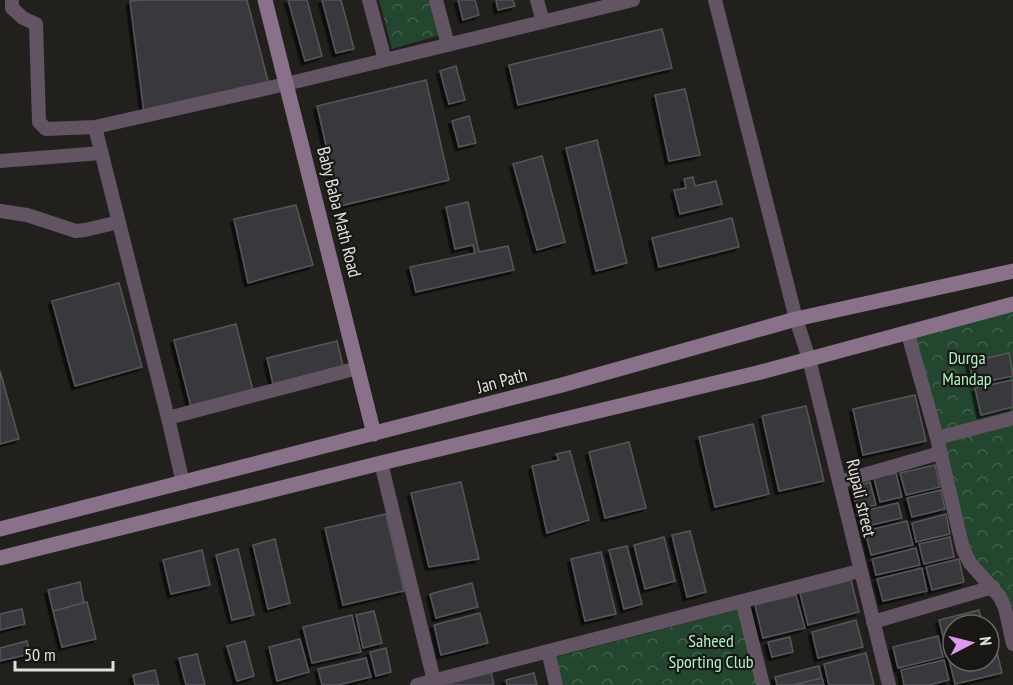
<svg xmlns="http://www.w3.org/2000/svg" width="1013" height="685" font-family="'PT Sans Narrow',sans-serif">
<defs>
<pattern id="park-crowns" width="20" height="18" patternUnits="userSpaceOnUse" patternTransform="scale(1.5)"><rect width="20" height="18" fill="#23462f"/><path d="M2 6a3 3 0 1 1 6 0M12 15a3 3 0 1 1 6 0" fill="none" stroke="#43604d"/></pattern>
<filter id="shadow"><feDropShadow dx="-3.5" dy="3.5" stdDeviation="0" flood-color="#0009"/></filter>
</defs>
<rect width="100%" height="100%" fill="#21201d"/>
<path fill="url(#park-crowns)" d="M379,0H430L440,35L392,49Z
M1013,306V416L938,436L910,335Z
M1013,421V607L1009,608L966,549L941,441Z
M737,610L756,685H563L556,657Z"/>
<path fill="#38383c" stroke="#57565a" stroke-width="1.5" filter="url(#shadow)" d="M144,0H247L269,85L144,113L130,1Z
M288,0H307L322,56L305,61Z
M322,0H341L354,49L336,53Z
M458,0H475L479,15L463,20Z
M496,0H513L515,6L498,10Z
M662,29L672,68L518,105L509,65Z
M456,66L465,100L449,104L440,71Z
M426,80L449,180L340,206L317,106Z
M685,89L700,155L669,161L655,95Z
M469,116L476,143L459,147L452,121Z
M597,140L627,263L596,271L566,148Z
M542,156L565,242L537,250L513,164Z
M693,177L695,186L716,181L722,204L680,214L674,190L686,188L684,179Z
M468,202L479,252L508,246L514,270L416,292L410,267L475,253L473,245L455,249L446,207Z
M296,205L313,265L248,283L234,219Z
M732,218L739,247L659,267L652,238Z
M119,283L142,367L75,386L52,301Z
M236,324L253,391L191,407L174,340Z
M337,341L343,366L273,384L267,358Z
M1009,353L1013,376L974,384L969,362Z
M0,371L19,439L0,444Z
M1013,380V407L981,415L975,388Z
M915,395L926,441L863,455L853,409Z
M806,406L824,481L779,491L762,416Z
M753,424L769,494L715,507L699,437Z
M629,442L646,508L605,518L589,452Z
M570,451L589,520L547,533L532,466L559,460L556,454Z
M935,465L940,487L906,495L900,473Z
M896,473L902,497L880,502L874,478Z
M461,482L479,559L429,567L411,493Z
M870,482L876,505L857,509L852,487Z
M941,490L945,509L912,517L907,498Z
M898,503L902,518L863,527L860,512Z
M386,514L404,591L343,605L325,528Z
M946,514L950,534L916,542L912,523Z
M907,521L913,545L871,555L865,531Z
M690,531L706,592L687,597L672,535Z
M664,537L675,581L645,589L634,545Z
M950,537L954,557L924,564L919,544Z
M275,539L290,603L268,609L253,545Z
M627,546L642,604L624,609L609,550Z
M916,548L920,565L876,575L872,559Z
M238,549L254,615L232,620L216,555Z
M202,550L210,585L171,594L163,560Z
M601,552L616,614L585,621L571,559Z
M959,559L964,582L932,590L926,567Z
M922,568L927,591L883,601L877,579Z
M851,580L859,612L808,625L800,593Z
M80,582L84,603L53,611L48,590Z
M472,583L478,607L436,618L430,594Z
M796,595L805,628L763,638L755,605Z
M87,602L96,639L62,647L53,611Z
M22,609L25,624L0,630V614Z
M979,610L983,625H953V642L945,644L939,620Z
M374,611L382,643L363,648L356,615Z
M480,613L488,643L441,655L434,625Z
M352,615L361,652L312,663L303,627Z
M856,620L863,647L818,658L812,632Z
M938,636L943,657L898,668L893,647Z
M790,637L793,652L772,657L768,642Z
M300,639L309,672L277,681L269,647Z
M27,641L30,654L0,661V648Z
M245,641L254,676L237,681L227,646Z
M995,644L1002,673L955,684L948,655L953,654V661H989V645Z
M386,648L391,672L376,676L370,652Z
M866,653L874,685H829L824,664Z
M197,654L205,685H186L179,658Z
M366,658L371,677L338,685H322L318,669Z
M944,660L949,680L929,685H904L901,670Z
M819,666L822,678L793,685H777L775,677Z
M155,670L159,685H135L133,675Z
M491,672L494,685H448L447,684Z
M534,673L537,685H507L506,680Z
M822,678L824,685H793Z"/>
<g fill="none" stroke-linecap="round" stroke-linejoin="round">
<path stroke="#635463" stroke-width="14" d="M12,0V8L23,18L36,24L39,122L46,129L95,127
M369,0L385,60
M436,0L448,45
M537,0L543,22
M715,0L796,319L809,359L889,685
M0,161L101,153
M0,211L27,215L76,231L85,230L119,222
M908,334L937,438L963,549L970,563L1000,597L1005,608L1013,644
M358,368L168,418L95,127L286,84L633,0
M168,418L183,483
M937,438L1013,418
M381,463L435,685
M839,482L940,453
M742,601L763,685
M873,622L993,587
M548,651L556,685
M417,685L859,571"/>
<path stroke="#897189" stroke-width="15" d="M265,0L374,434
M0,529L562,385L796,319L1013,271
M0,558L381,463L757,373L1013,304"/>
</g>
<g text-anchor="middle" stroke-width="4.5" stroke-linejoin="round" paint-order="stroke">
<g font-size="18" fill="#e0dfdd" stroke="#181713">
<text transform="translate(339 212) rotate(76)" y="6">Baby Baba Math Road</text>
<text transform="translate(502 381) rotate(-15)" y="6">Jan Path</text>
<text transform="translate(861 498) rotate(77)" y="6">Rupali street</text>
</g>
<g font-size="18" fill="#abf3c1" stroke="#181713">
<text x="967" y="364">Durga<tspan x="967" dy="21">Mandap</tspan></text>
<text x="711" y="647">Saheed<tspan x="711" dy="21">Sporting Club</tspan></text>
</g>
</g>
<g transform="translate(971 643) rotate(83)"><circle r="28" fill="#181713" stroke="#686764" stroke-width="1.5"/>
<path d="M0-4.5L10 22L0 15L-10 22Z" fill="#df98f1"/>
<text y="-9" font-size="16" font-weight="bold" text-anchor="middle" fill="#e0dfdd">N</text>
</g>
<path d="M15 661v9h98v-9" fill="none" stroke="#e0dfdd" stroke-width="3"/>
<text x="24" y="661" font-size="18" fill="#e0dfdd" stroke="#181713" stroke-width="4.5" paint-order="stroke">50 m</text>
</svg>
